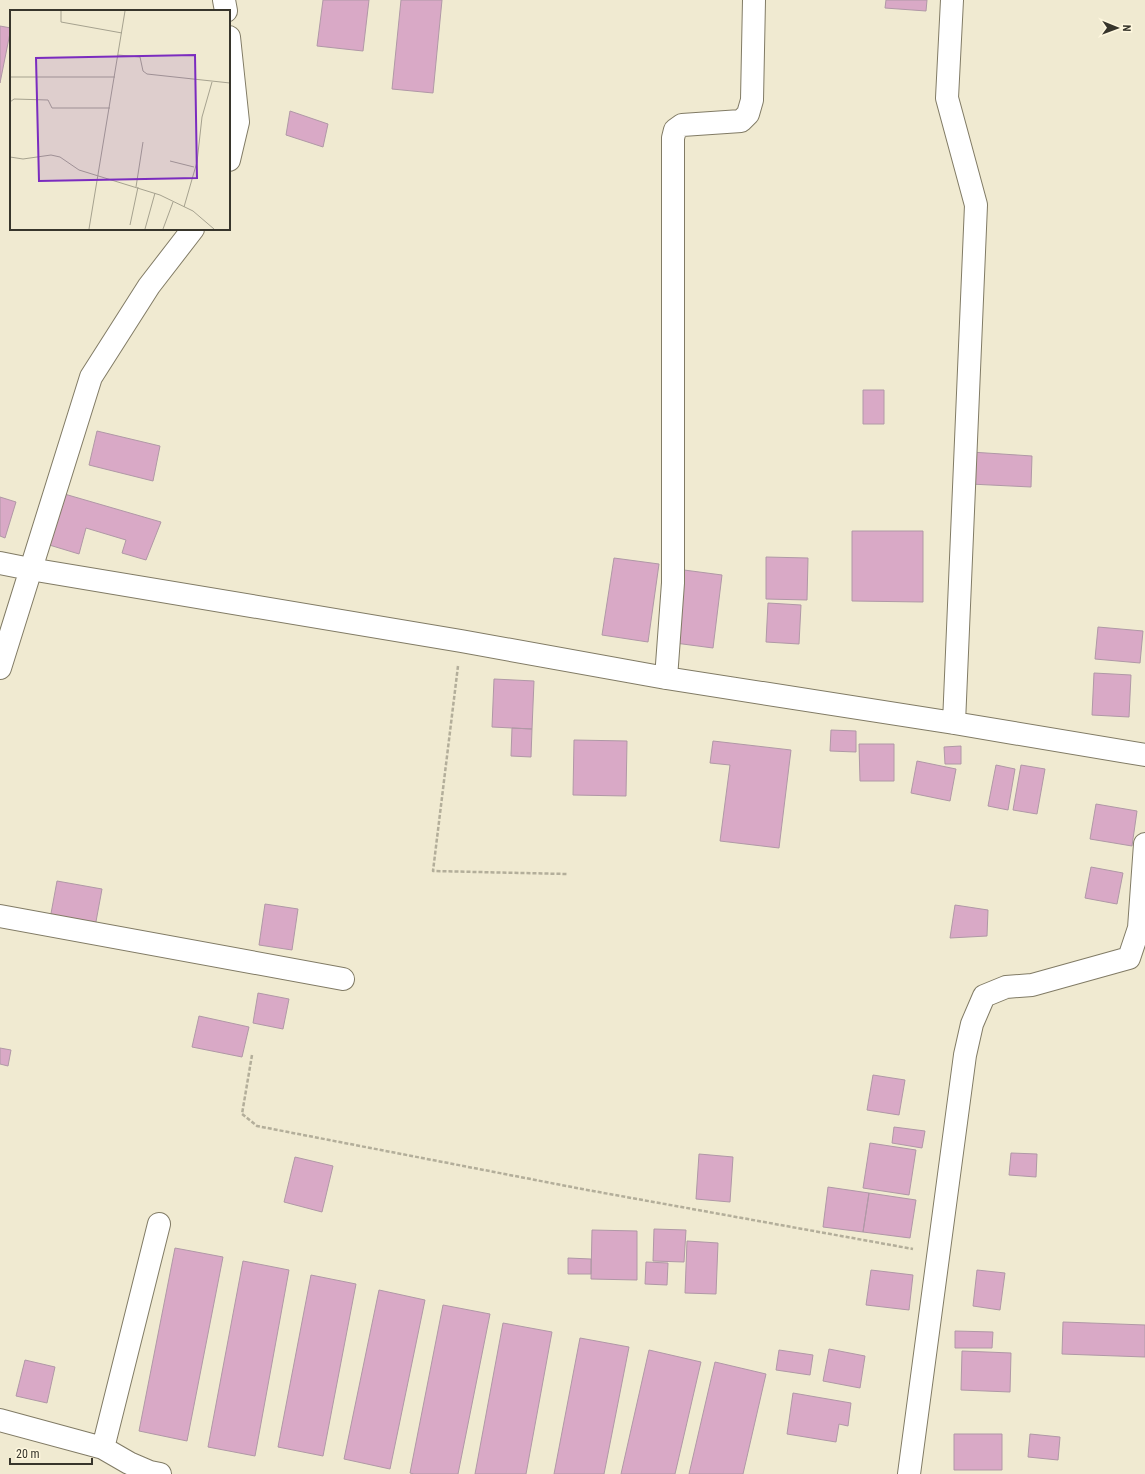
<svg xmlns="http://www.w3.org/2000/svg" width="1145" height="1474" font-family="'Roboto Condensed',sans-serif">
<rect width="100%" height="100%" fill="#f0ead1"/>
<path fill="#d9a9c6" stroke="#b098a6" d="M323,0H369L363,51L317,46Z
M401,0H442L433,93L392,89Z
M886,0H927L926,11L885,8Z
M0,26L11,28L0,83Z
M290,111L328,124L323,147L286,135Z
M863,390H884V424H863Z
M97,431L160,446L153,481L89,465Z
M971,452L1032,456L1031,487L970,484Z
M61,493L161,522L146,560L122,553L126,540L86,528L79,554L46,544Z
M0,497L16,502L5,538L0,536Z
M852,531H923V602L852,601Z
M766,557L808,558L807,600L766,599Z
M614,558L659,564L648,642L602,635Z
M684,570L722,575L713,648L675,643Z
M768,603L801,605L799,644L766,642Z
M1098,627L1143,631L1140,663L1095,659Z
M1094,673L1131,675L1129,717L1092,715Z
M494,679L534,681L532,729L492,727Z
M512,728L532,729L531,757L511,756Z
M831,730L856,731V752L830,751Z
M574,740L627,741L626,796L573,795Z
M713,741L791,750L779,848L720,841L730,765L710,763Z
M859,744H894V781H860Z
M961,746V764H945L944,747Z
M917,761L956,769L950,801L911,793Z
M996,765L1015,769L1008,810L988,806Z
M1021,765L1045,769L1037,814L1013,810Z
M1096,804L1137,811L1132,846L1090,839Z
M1091,867L1123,873L1117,904L1085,898Z
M57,881L102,889L95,927L50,919Z
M265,904L298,909L292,950L259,945Z
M955,905L988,910L987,936L950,938Z
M258,993L289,999L283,1029L253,1023Z
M199,1016L249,1027L242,1057L192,1047Z
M0,1048L11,1050L8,1066L0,1064Z
M873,1075L905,1080L899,1115L867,1110Z
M894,1127L925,1131L922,1148L892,1143Z
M870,1143L916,1150L909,1195L863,1188Z
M1011,1153L1037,1154L1036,1177L1009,1175Z
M699,1154L733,1157L730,1202L696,1199Z
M295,1157L333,1166L322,1212L284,1202Z
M828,1187L869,1193L863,1232L823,1227Z
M869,1193L916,1200L910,1238L863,1232Z
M654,1229L686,1230L684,1262L653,1261Z
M592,1230L637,1231V1280L591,1279Z
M687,1241L718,1243L716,1294L685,1293Z
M175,1248L223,1257L187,1441L139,1431Z
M568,1258L591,1259V1274H568Z
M243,1261L289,1270L255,1456L208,1447Z
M646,1262L668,1263L667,1285L645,1284Z
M871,1270L913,1275L909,1310L866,1305Z
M977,1270L1005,1273L1000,1310L973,1306Z
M311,1275L356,1284L323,1456L278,1447Z
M379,1290L425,1300L390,1469L344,1459Z
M443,1305L490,1314L458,1474H414L410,1473Z
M1063,1322L1145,1325V1357L1062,1354Z
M503,1323L552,1332L526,1474H475Z
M955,1331L993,1332L992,1348H955Z
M580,1338L629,1347L604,1474H554Z
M829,1349L865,1356L860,1388L823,1381Z
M649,1350L701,1362L675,1474H621Z
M779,1350L813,1355L810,1375L776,1370Z
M962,1351L1011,1353L1010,1392L961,1390Z
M25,1360L55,1367L47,1403L16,1396Z
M715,1362L766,1374L743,1474H689Z
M793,1393L851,1403L848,1426L839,1424L836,1442L787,1434Z
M954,1434H1002V1470H954Z
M1030,1434L1060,1437L1058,1460L1028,1457Z"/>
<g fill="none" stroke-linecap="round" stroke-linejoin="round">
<defs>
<path id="minor" d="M224,0L226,11
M952,0L947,98L976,205L954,723
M229,37L238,122L229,160
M0,563L30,569L461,641L666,678L954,723L1145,755
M0,668L91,377L149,286L193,229
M666,678L673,583V138L675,130L682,125L741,121L748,114L752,100L754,0
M0,916L343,979
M0,1420L103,1448L129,1463L150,1472L160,1474
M103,1448L159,1224
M909,1474L965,1055L972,1024L984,996L1006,987L1032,985L1129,958L1139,928L1145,844"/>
</defs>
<use href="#minor" stroke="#817b65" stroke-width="24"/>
<path stroke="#b3ae9a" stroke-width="2.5" stroke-dasharray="4 2" stroke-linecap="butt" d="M458,666L433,871L567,874
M252,1055L242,1114L257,1126L582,1189L913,1249"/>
<use href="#minor" stroke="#fff" stroke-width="22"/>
</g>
<g transform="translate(10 10)">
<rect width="220" height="220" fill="#f0ead1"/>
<path fill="none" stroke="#a6a28f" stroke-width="1" d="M51,1V12L112,23M108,45L130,47L133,61L137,64L220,73M0,67H105M0,92L4,89L38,90L42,98H100M0,147L13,149L41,145L50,147L69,160L150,185L183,201L204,219M160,151L184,157M126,177L133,132M174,197L187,152L192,107L202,72M120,215L128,177M79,219L115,1M135,219L145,183M153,219L163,192"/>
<path fill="#7b2cbf" fill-opacity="0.15" stroke="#7b2cbf" stroke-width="2" d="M185,45L187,168L29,171L26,48Z"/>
<rect width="220" height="220" fill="none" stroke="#37352b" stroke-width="2"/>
</g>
<g transform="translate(1117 28) rotate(91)" stroke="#fef7de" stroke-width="3" paint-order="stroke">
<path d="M0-3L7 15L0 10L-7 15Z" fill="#37352b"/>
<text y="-6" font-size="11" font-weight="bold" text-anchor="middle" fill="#37352b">N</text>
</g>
<path d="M10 1458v6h82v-6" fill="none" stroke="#37352b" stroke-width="2"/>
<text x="16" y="1458" font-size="12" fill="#37352b" stroke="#fef7de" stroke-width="3" paint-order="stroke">20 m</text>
</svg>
